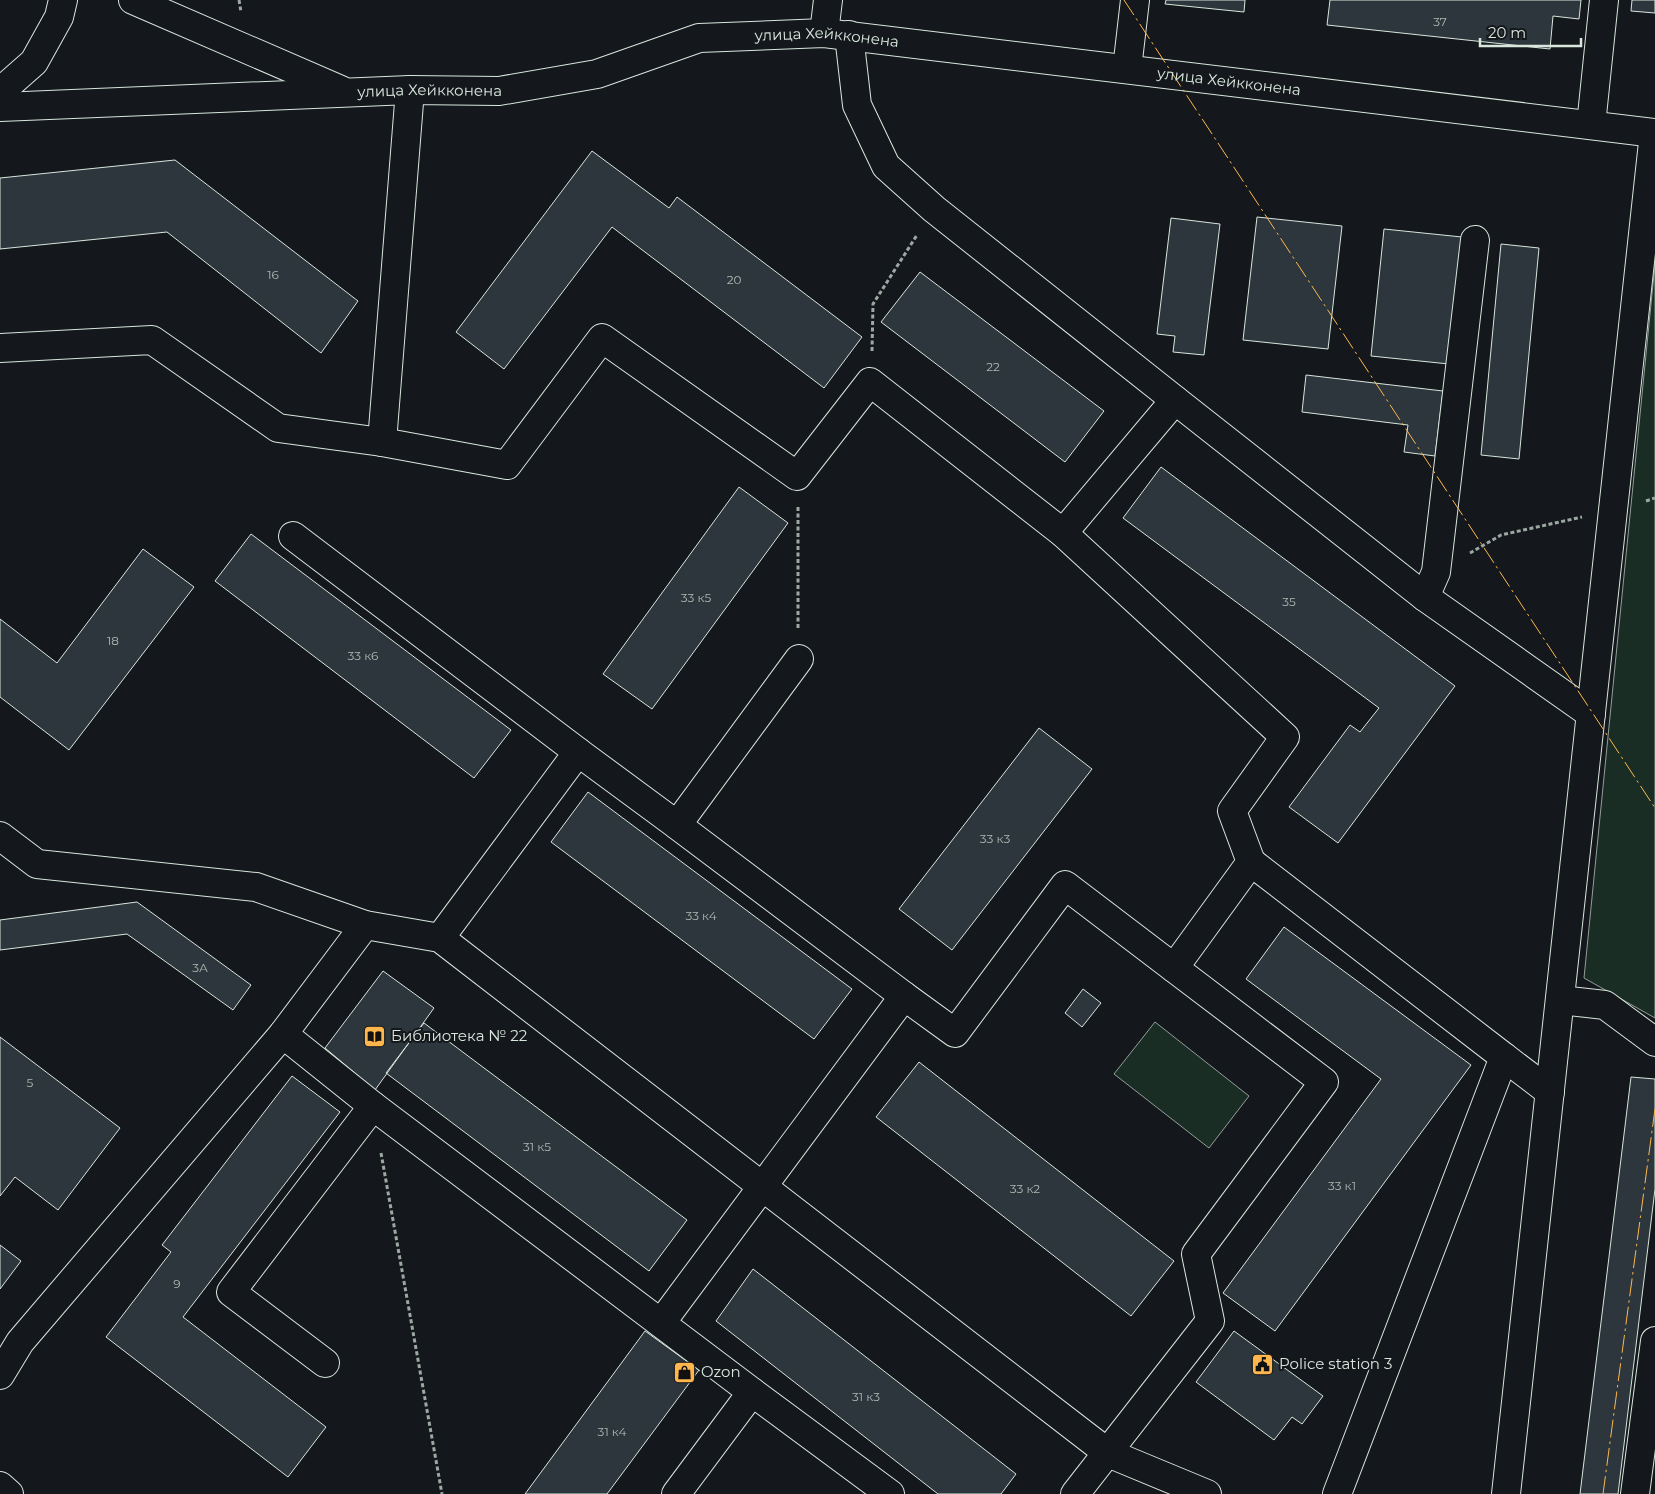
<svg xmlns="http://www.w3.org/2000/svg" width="1655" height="1494" font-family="Montserrat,sans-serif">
<rect width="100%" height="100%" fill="#14181c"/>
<path fill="#1a2d24" stroke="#939e99" d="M1655,264V1018L1584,978Z
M1155,1022L1249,1096L1209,1148L1114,1074Z"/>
<path fill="#2c363c" stroke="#d8e6dc" d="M1166,0H1245L1244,12L1165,4Z
M1330,0H1581L1579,19L1553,16L1550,49L1327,25Z
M1632,0H1655V13L1631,11Z
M592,151L669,208L677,197L862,337L824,388L612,227L504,369L456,332Z
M175,160L358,301L321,353L167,232L0,249V178Z
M1257,217L1342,226L1328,349L1243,340Z
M1171,218L1220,224L1204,355L1173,352L1175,336L1157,334Z
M1384,229L1462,237L1449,364L1371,356Z
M1501,244L1539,248L1519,459L1481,455Z
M920,272L1104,411L1065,462L881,322Z
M1306,375L1443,391L1435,456L1404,452L1408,425L1302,412Z
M1161,467L1455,686L1338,843L1289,807L1350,725L1360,732L1379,708L1123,518Z
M739,487L788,523L652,709L603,674Z
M251,534L511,730L474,778L215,581Z
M143,549L194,587L69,750L0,697V619L57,663Z
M1039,728L1092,769L952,950L899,909Z
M588,792L852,989L814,1039L551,842Z
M137,902L251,985L233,1010L127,934L0,950V920Z
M1284,927L1471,1065L1275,1331L1223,1293L1381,1079L1246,979Z
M383,971L434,1008L375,1090L325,1048Z
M1083,989L1101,1003L1082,1027L1065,1013Z
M424,1023L687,1220L649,1271L386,1073Z
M0,1037L120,1128L58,1210L15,1177L0,1196Z
M919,1062L1174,1261L1131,1316L876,1117Z
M292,1076L340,1112L183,1317L326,1427L288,1477L106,1337L171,1252L162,1245Z
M1631,1077L1655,1079V1189L1618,1494H1580Z
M0,1245L21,1261L0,1289Z
M753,1269L1016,1474L1001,1494H938L716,1321Z
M645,1331L699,1370L607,1494H525Z
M1234,1331L1323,1396L1302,1424L1292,1417L1274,1440L1196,1382Z"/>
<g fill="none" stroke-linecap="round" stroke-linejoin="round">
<defs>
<g id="minor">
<path d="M133,0L341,90"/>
<path d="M824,33L828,0"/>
<path d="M849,35L857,105L886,166L934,209L1175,400"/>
<path d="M1127,69L1135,0"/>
<path d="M0,92L34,62L59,17L63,0"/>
<path id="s1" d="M0,107L410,90L499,91L597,74L699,38L824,33L1655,133"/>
<path d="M1591,125L1604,0"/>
<path d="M0,348L152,340L278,428L382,442L507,465L602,338L797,476L870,382L1063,533"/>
<path d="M382,442L410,90"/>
<path d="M293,536L578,752"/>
<path d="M1425,597L1436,572L1475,240"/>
<path d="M677,825L904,996"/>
<path d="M0,836L37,864L256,887L365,925L440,938L1108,1453L1207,1494"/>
<path d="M1251,862L1504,1057L1337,1494"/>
<path d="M440,938L578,752L677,825L799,659"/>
<path d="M1560,1000L1605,1005L1655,1042"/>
<path d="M283,1034L373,1106L231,1292L325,1363"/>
<path d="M1504,1057L1550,1092"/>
<path d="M373,1106L752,1392"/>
<path d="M661,1323L904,996L955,1033L1065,885L1174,968"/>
<path d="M0,1375L20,1342L283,1034L365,925"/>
<path d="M0,1486L9,1494"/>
<path d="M676,1494L752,1392L890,1494"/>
<path d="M1075,1494L1210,1321L1196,1254L1324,1082L1174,968L1251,862L1232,811L1285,737L1063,533L1175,400L1425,597L1591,714"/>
<path d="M1506,1494L1654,133"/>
<path d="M1635,1494L1655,1341"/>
</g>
</defs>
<use href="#minor" stroke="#d8e6dc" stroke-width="30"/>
<path stroke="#9da8a2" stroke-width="3" stroke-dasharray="4 2.5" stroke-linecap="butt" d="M239,0L241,12
M872,351L873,304L917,235
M1646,501L1655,498
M798,507V629
M1470,553L1501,535L1582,517
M381,1153L442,1494"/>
<use href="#minor" stroke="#14181c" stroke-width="28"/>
<path stroke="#ffb74d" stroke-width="1" stroke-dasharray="18 4 2.5 4" stroke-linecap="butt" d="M1124,0L1655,808
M1603,1494L1655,1109"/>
</g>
<defs>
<symbol id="library-square" viewBox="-11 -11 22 22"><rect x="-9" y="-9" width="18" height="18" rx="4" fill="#ffb74d" stroke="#14181c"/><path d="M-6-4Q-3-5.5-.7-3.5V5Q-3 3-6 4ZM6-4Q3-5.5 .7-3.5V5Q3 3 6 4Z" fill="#111"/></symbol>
<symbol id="civic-square" viewBox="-11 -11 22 22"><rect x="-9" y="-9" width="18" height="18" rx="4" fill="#ffb74d" stroke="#14181c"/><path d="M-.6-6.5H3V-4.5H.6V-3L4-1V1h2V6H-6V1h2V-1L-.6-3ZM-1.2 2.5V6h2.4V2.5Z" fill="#111"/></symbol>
<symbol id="shop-square" viewBox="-11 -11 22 22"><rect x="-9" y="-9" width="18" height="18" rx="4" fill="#ffb74d" stroke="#14181c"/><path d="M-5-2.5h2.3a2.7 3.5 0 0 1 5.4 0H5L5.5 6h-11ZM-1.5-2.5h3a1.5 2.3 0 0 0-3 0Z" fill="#111"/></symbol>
</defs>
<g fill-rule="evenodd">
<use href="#library-square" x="362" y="1024" width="25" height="25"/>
<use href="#civic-square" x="1250" y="1352" width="25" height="25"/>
<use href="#shop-square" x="672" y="1360" width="25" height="25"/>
</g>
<g text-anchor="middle" stroke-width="4" stroke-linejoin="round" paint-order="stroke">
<g font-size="12" fill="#adbab4">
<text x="1440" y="26">37</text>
<text x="273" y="279">16</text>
<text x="734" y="284">20</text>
<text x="993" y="371">22</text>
<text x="696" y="602">33 к5</text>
<text x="1289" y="606">35</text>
<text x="113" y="645">18</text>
<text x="363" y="660">33 к6</text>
<text x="995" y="843">33 к3</text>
<text x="701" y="920">33 к4</text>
<text x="200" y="972">3А</text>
<text x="30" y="1087">5</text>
<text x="537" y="1151">31 к5</text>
<text x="1342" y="1190">33 к1</text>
<text x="1025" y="1193">33 к2</text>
<text x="177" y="1288">9</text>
<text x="866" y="1401">31 к3</text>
<text x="612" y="1436">31 к4</text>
</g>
<g font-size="15" fill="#d8e6dc" stroke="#14181c">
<text dy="5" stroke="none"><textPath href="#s1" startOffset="835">улица Хейкконена</textPath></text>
<text dy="5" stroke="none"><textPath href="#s1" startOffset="1240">улица Хейкконена</textPath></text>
<text dy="5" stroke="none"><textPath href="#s1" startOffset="430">улица Хейкконена</textPath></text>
</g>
<g font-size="15" fill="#d8e6dc" stroke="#14181c" text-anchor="start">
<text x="391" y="1041">Библиотека № 22</text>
<text x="1279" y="1369">Police station 3</text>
<text x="701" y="1377">Ozon</text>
</g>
</g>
<path d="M1480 38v8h101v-8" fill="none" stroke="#d8e6dc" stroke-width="2.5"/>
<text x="1488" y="38" font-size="15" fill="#d8e6dc" stroke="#14181c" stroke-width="4" paint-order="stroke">20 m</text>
</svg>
